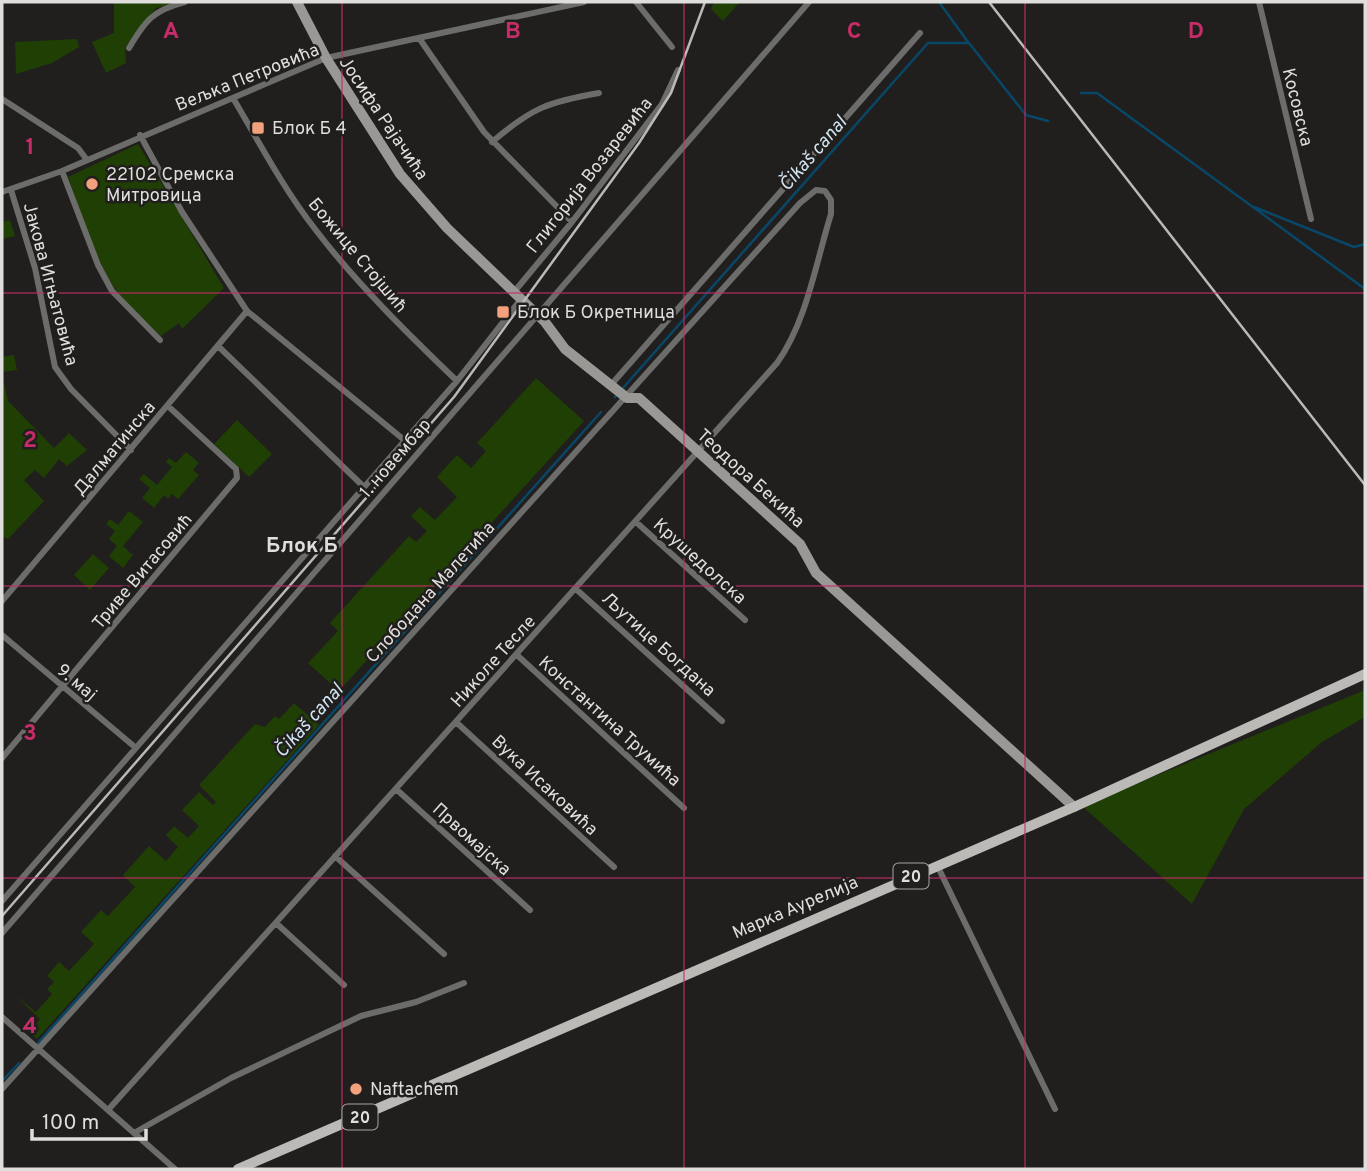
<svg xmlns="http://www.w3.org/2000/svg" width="1367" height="1171" font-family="Overpass,sans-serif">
<rect width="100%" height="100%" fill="#211f1d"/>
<path fill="#1f3f04" d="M114,2H178L156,8L125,47L126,63L106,73L92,42L114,33Z
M714,2H740L723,21L711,9Z
M77,39L79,47L52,63L16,74L15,42Z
M138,144L224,288L182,329L179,323L161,336C144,320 124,305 112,284C92,252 81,213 68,177Z
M10,220L15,236L2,239V222Z
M14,355L17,370L2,372V357Z
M2,375L8,401L54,448L69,433L87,450L67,466L59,459L44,478L35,470L24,480L44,501L8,539L2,536Z
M536,378L584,421L339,691L308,663L338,631L330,623L409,536L416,542L427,531L411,516L420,507L435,520L457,497L437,477L457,455L471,468L486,451L477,443Z
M237,420L272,454L249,477L214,444Z
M186,452L199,463L193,470L199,475L178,499L172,494L168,499L164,495L154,508L142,498L150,488L139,479L144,474L157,485L172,467L166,462L169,458L176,463Z
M129,511L143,522L123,546L133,555L123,568L109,556L117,546L109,539L115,531L106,524L110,519L118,525Z
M93,554L109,568L90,590L74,575Z
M1365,690V717L1322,742L1244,809L1192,904L1082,806Z
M294,703L319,725L37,1039L29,1032L40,1019L15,995L36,1012L52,994L47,989L54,982L47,976L59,962L69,971L94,944L81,932L101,910L108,916L135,887L123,875L149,846L166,861L178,847L166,835L174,826L188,838L199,826L182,810L199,792L213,805L216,802L199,785L255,724L265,727L275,716L279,719Z"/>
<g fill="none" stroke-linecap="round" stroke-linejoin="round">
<path stroke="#084768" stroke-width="2.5" d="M939,2L968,42
M1081,93H1097L1365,289
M1254,207L1354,247L1365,244
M615,397L928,43H969L1026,115L1048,121
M37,1044L601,412
M2,1081L19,1063"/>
<path stroke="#6c6c6a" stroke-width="6" d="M636,2L672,47
M1259,2L1311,219
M419,38L484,132L572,222
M129,48C145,21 153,10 185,2
M233,98C259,142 283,188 315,229C357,284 407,333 457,381
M2,99L78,148L87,160
M140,135L182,212L247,311L403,439
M492,142C532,108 547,102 599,93
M62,171L98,265L112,291L160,340
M11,190L35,268L55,367L71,389L131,450
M2,192L62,171L326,58L584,2
M514,292L572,222L662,104L678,70
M218,346L364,487
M610,386L920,33
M636,522L745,620
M576,589L722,721
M2,601L247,311
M2,635L136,748
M517,655L684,808
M456,722L614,867
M2,758L237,478L236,469L168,406
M396,789L530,910
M335,856L444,954
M937,865L1055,1109
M2,901L457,381L521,299
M276,923L344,985
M2,933L809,2
M2,1017L175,1169
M2,1089L800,203L816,190L825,191L831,200V214C816,262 807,321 777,363L108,1110
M134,1133L231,1078L361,1016L416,1002L464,983"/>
<path stroke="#999895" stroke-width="10" d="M297,2L326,58L400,174L447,228L545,322L565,349L627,398H639L800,544L816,573L1074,807"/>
<path stroke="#bbbab7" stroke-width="10" d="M238,1169L1074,807L1365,674"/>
<path stroke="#bab9b7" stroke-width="2.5" d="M989,2L1365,485
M2,916L454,397L639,143L671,93L705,2"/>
</g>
<path fill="none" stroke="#c52c68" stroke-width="2" stroke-opacity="0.55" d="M342,2V1169M684,2V1169M1025,2V1169M2,293H1365M2,586H1365M2,878H1365"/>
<g fill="#f1a17c" stroke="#211f1d" stroke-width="2.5">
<rect x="251" y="121" width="14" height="14" rx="3.5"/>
<circle cx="92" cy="184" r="7"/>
<rect x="496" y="305" width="14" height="14" rx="3.5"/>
<circle cx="356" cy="1089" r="7"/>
</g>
<g text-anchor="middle" stroke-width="5" stroke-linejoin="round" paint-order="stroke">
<g fill="#211f1d" stroke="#a6a5a3" stroke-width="2">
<rect x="893.5" y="863.5" width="35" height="25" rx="5"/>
<rect x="342.5" y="1104.5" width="35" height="25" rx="5"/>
</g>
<g font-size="16" font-weight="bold" fill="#dfdedc">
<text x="911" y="882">20</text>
<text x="360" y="1123">20</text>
</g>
<g font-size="18" fill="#dfdedc" stroke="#211f1d">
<text transform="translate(247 77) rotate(-22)" y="6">Вељка Петровића</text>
<text transform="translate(1298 107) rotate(76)" y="6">Косовска</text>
<text transform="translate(384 118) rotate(56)" y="6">Јосифа Рајачића</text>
<text transform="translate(589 175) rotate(-52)" y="6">Глигорија Возаревића</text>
<text transform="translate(358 255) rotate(50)" y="6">Божице Стојшић</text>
<text transform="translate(51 284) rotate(75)" y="6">Јакова Игњатовића</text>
<text transform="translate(114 448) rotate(-50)" y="6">Далматинска</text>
<text transform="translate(395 458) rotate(-49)" y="6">1. новембар</text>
<text transform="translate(751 478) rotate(42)" y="6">Теодора Бекића</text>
<text transform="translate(700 561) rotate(42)" y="6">Крушедолска</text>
<text transform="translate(142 571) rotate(-50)" y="6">Триве Витасовић</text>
<text transform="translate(430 592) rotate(-48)" y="6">Слободана Малетића</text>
<text transform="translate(659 644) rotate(42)" y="6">Љутице Богдана</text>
<text transform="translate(493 661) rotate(-48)" y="6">Николе Тесле</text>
<text transform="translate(77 682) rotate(40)" y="6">9. мај</text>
<text transform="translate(610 721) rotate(42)" y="6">Константина Трумића</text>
<text transform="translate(545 785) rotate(43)" y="6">Вука Исаковића</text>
<text transform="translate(472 839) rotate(42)" y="6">Првомајска</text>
<text transform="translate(795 907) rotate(-23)" y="6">Марка Аурелија</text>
</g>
<g font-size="18" fill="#dfdedc" stroke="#211f1d" text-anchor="start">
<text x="272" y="134">Блок Б 4</text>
<text x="106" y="180">22102 Сремска<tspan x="106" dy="21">Митровица</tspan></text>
<text x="517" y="318">Блок Б Окретница</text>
<text x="370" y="1095">Naftachem</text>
</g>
<g font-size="19" font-style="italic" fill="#d1e4f0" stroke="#211f1d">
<text transform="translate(812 153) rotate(-49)" y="7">Čikaš canal</text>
<text transform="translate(308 720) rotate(-48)" y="7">Čikaš canal</text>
</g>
<g font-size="21" font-weight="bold" fill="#dfdedc" stroke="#211f1d">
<text x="302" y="552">Блок Б</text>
</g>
</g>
<g font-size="23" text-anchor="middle" font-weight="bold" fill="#c52c68" stroke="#211f1d" stroke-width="5" stroke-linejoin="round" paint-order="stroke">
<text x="171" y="38">A</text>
<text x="513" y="38">B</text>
<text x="854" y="38">C</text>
<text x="1196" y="38">D</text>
<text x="30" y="154">1</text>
<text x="30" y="447">2</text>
<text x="30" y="740">3</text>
<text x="30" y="1033">4</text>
</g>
<rect width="1367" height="1171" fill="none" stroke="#dfdedc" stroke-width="7"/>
<path d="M32 1129v10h114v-10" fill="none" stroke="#dfdedc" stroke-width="3.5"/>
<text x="42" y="1129" font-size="21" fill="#dfdedc" stroke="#211f1d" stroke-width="5" paint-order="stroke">100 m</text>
</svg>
